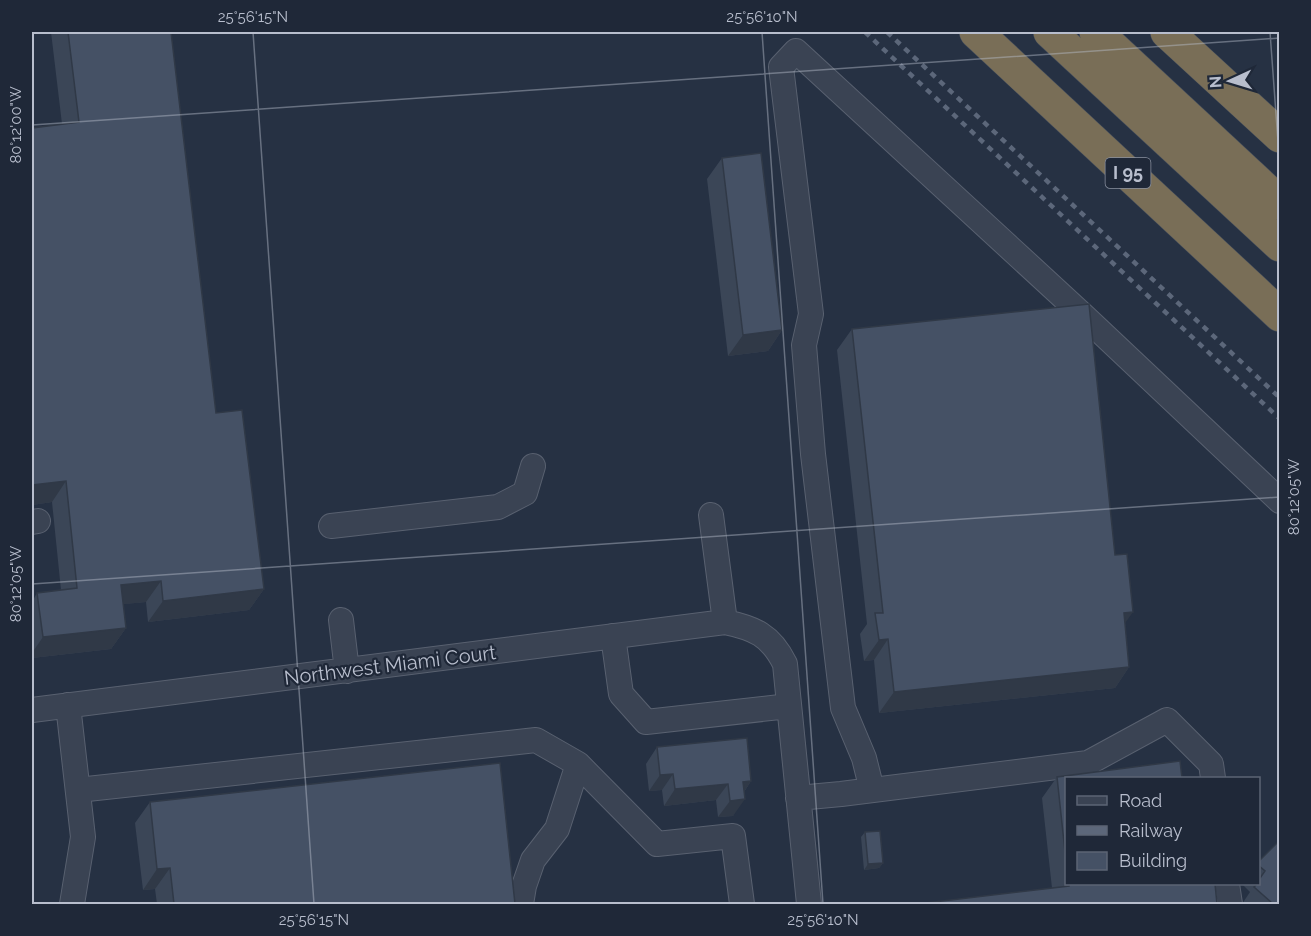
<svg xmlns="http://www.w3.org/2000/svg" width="1311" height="936" font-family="Raleway,sans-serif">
<rect width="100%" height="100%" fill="#263143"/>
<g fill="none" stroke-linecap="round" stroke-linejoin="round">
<defs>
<path id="minor" d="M711,515L725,622
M32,522L38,521
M331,526L498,507L525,493L533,466
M341,620L347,671
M613,636L621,694L646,722L789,706
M68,705L83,837L72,904
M32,710L725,622C754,628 771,635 785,664L809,904
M78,790L536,740L578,764L657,844L733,836L742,904
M872,790L864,758L843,708L813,454L804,345L811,314L781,67L796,51L1086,318L1280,501
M798,798L841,794L1088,763L1167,720L1211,764L1213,778
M1227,884L1230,904
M521,904L524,886L533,860L557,829L578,764"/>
<path id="highway" d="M976,32L1280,315
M1050,32L1280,245
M1096,32L1280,203
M1167,32L1280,136"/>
</defs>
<use href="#minor" stroke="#596170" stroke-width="26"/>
<use href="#highway" stroke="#454e5d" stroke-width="34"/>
<use href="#minor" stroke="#3a4353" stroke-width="24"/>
<use href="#highway" stroke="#796e57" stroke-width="33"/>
<path stroke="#5c677a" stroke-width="4.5" stroke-dasharray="6 6" stroke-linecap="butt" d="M865,32L1280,419
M887,32L1280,398"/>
</g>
<path fill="#3b4657" d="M51,32H171L216,413L264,589L249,610L148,622L146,602L123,604L126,628L111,649L32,658V602L37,593L61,590L52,502L32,505V128L62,124Z
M722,158L782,330L768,351L728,356L707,179Z
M852,329L1115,555L1125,624L1129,667L1115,688L879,713L874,660L864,661L860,634L867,624L837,350Z
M657,747L751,781L744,792L733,816L718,817L716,800L664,806L662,790L649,791L646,764Z
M1057,777L1066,778V884H1215L1052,888L1042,798Z
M150,802L515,904H157L155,889L143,890L135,823Z
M865,832L883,863L879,868L864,870L861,837Z
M1280,840V904H1242L1250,892L1242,884H1258V862Z"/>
<path fill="#303947" d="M782,330L768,351L728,356L743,335Z
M66,481L52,502L32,505V485Z
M161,581L146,602L106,606L121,585Z
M264,589L249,610L148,622L163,601Z
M1133,612L1118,633L1124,613Z
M126,628L111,649L32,658V653L43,637Z
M888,639L874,660L864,661L879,640Z
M1129,667L1115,688L879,713L894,692Z
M673,774L662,790L649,791L660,775Z
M751,781L740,798L743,782Z
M728,784L716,800L664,806L675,789Z
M745,799L733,816L718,817L730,801Z
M883,863L879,868L864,870L868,864Z
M170,868L155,889L143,890L157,869Z"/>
<path fill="#455165" stroke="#303947" stroke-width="1.5" d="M68,32H171L216,413L242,410L264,589L163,601L161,581L121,585L126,628L43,637L37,593L77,588L66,481L32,485V128L79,122Z
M761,153L782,330L743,335L722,158Z
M1089,304L1115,555L1127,554L1133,612L1124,613L1129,667L894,692L888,639L879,640L875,613H883L852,329Z
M747,738L751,781L743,782L745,799L730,801L728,784L675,789L673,774L660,775L657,747Z
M1180,761L1182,778H1066V861L1057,777Z
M500,763L515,904H174L170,868L157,869L150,802Z
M880,831L883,863L868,864L865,832Z
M1280,840V904H1273L1254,887L1257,884H1258V881L1265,871L1258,865V862Z
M1069,884H1215L1217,904H917L1069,886Z"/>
<path fill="none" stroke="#b8becd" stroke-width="1.5" stroke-opacity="0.45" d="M253,32L314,904M762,32L823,904M1270,32L1280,169M32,125L1280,38M32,584L1280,497"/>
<g text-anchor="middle" stroke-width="4.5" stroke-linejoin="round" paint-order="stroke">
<rect fill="#1f2838" stroke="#8a91a0" stroke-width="1.5" x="1105.5" y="158" width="45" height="30" rx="4.5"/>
<g font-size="18" font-weight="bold" fill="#b8becd">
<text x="1128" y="179">I 95</text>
</g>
<g font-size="20" fill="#b8becd" stroke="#1f2838">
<text transform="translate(390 665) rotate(-7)" y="7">Northwest Miami Court</text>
</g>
</g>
<rect width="1311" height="936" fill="none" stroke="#1f2838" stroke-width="66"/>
<rect x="1065" y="777" width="195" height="108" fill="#1f2838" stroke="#5c6474" stroke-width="1.5"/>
<rect x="1077" y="796" width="30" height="9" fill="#3a4353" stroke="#5c6474" stroke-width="1.5"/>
<text x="1119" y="807" font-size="18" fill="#b8becd">Road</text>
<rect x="1077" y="826" width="30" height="9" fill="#5c677a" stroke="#5c6474" stroke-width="1.5"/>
<text x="1119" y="837" font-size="18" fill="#b8becd">Railway</text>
<rect x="1077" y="852" width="30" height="18" fill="#455165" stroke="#5c6474" stroke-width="1.5"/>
<text x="1119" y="867" font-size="18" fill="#b8becd">Building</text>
<g transform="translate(1230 81) rotate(266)" stroke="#1f2838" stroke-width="4.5" paint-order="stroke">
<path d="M0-4.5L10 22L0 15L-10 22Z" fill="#b8becd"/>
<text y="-9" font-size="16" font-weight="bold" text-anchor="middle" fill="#b8becd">N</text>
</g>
<rect x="33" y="33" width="1245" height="870" fill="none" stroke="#b8becd" stroke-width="2"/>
<g font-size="15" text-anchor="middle" fill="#b8becd">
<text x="253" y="22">25°56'15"N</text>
<text x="762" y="22">25°56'10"N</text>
<text transform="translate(16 125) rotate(-90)" y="5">80°12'00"W</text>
<text transform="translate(1294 497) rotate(-90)" y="5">80°12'05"W</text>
<text transform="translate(16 584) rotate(-90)" y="5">80°12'05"W</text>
<text x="314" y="925">25°56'15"N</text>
<text x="823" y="925">25°56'10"N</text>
</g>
</svg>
